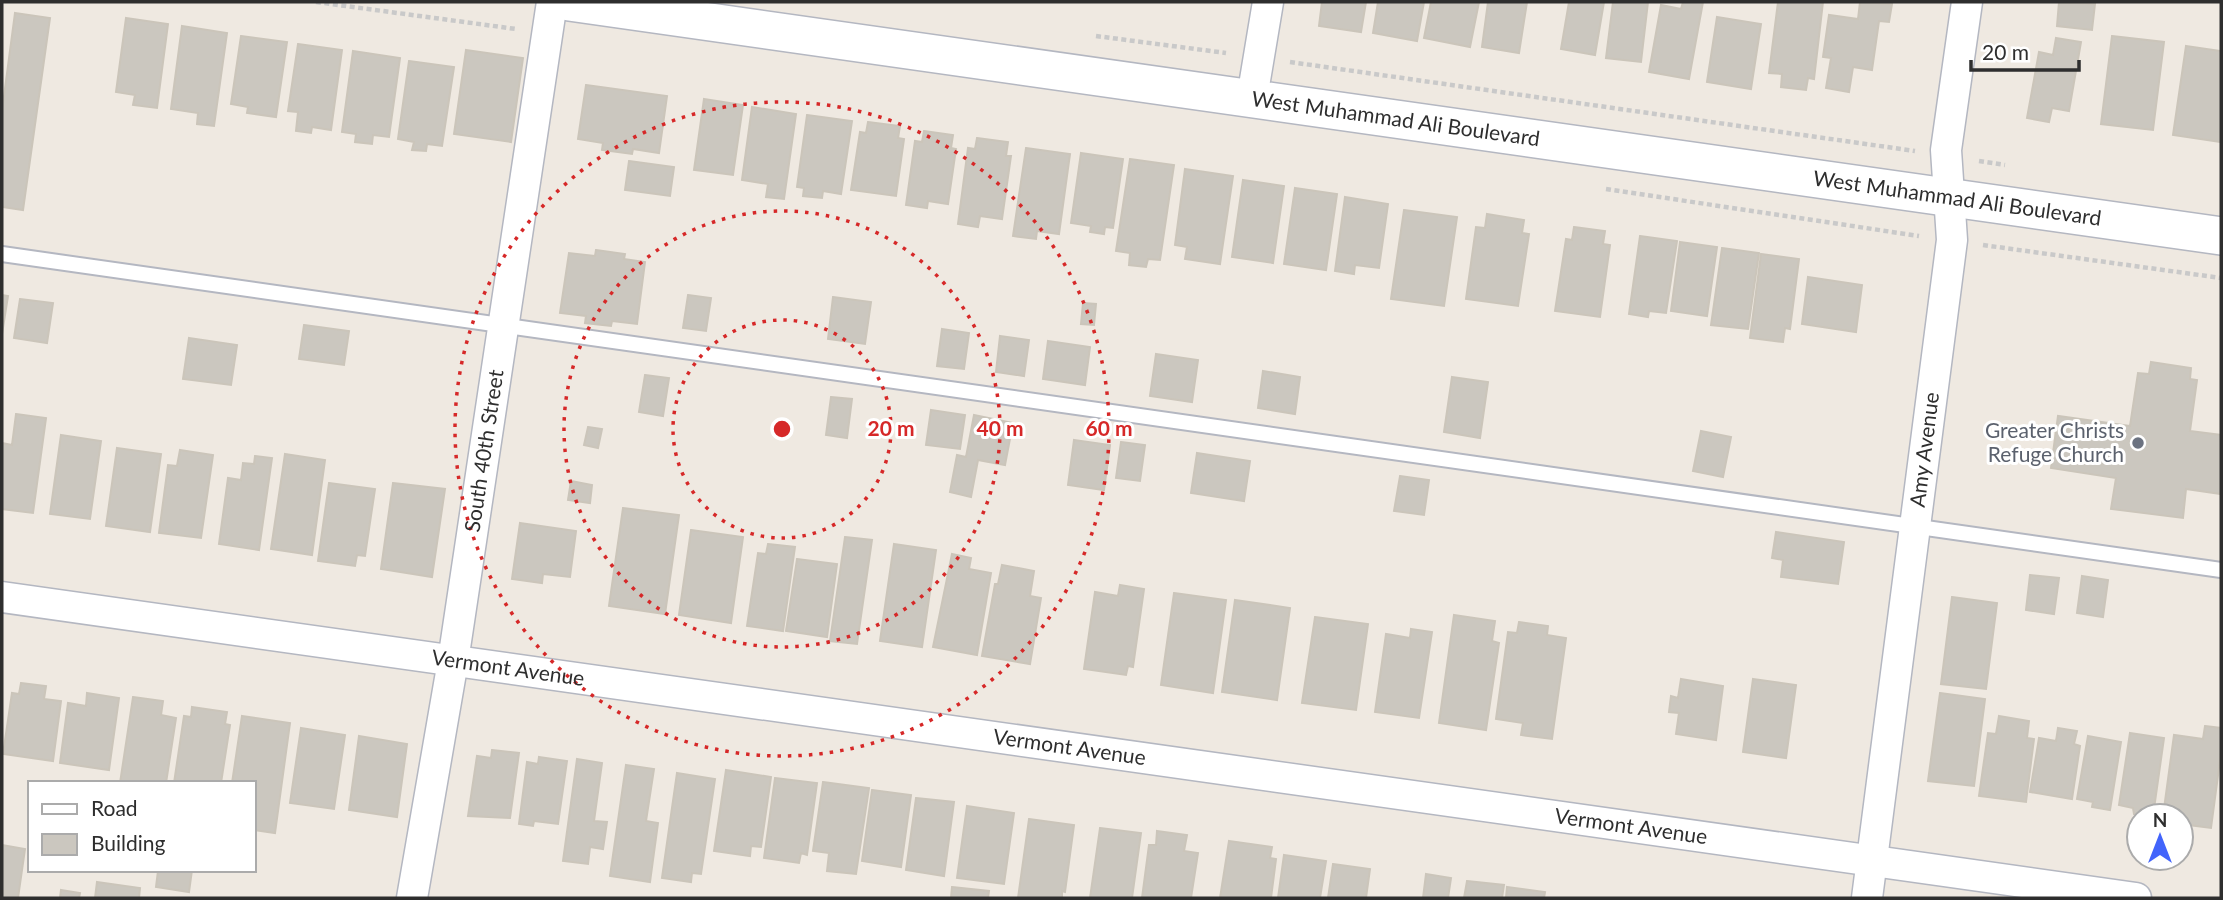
<svg xmlns="http://www.w3.org/2000/svg" width="2223" height="900" font-family="Lato,sans-serif">
<rect width="100%" height="100%" fill="#efe9e1"/>
<path fill="#cbc7bf" stroke="#cbc5ba" stroke-width="2" d="M1322,2H1366L1361,32L1319,26Z
M1378,2H1424L1417,41L1373,33Z
M1431,2H1479L1470,47L1424,38Z
M1527,2L1519,53L1482,47L1488,2Z
M1569,2H1604L1595,55L1561,49Z
M1613,2H1648L1641,62L1606,58Z
M1683,2H1703L1689,79L1649,72L1661,5L1681,9Z
M1778,2H1823L1814,79L1808,78L1806,90L1781,87L1782,74L1769,73Z
M1860,2L1892,4L1889,22L1879,21L1872,70L1853,67L1849,92L1826,88L1831,58L1823,57L1829,15L1858,19Z
M2059,2L2095,4L2092,30L2057,26Z
M15,13L50,18L23,210L2,207V111Z
M1717,17L1761,24L1751,89L1707,82Z
M126,18L168,24L157,108L133,105L135,95L116,92Z
M182,26L227,33L214,126L197,124L198,113L171,109Z
M241,36L287,42L276,117L247,113L248,107L231,104Z
M2112,36L2164,42L2153,130L2101,124Z
M2056,38L2081,42L2069,111L2052,108L2049,122L2027,118L2039,52L2053,55Z
M298,44L342,50L331,130L312,127L311,133L296,131L298,112L288,111Z
M2186,46L2221,51V142L2173,135Z
M466,50L523,58L511,142L454,134Z
M353,51L400,58L389,137L373,135L372,144L355,142L356,134L342,132Z
M409,61L454,67L442,146L427,144L426,151L412,150L414,142L398,139Z
M586,85L667,96L659,153L633,149L632,154L602,150L603,143L578,139Z
M704,99L743,105L733,175L694,170Z
M752,107L796,114L784,199L766,197L768,184L742,180Z
M807,115L852,121L841,194L823,191L822,198L803,196L804,188L797,187Z
M868,122L900,126L898,138L904,139L896,196L851,190L860,132L866,133Z
M924,131L953,135L951,148L956,149L948,204L928,201L927,208L906,205L915,141L922,142Z
M977,138L1008,142L1006,156H1011L1002,219L980,216L978,227L958,224L968,148L975,149Z
M1026,148L1070,154L1059,234L1037,231L1036,239L1013,236Z
M1081,153L1123,159L1113,228L1105,227L1104,234L1090,232L1091,226L1071,223Z
M1130,159L1174,165L1160,260L1148,259L1146,267L1129,265L1130,253L1116,251Z
M629,161L674,167L670,196L625,190Z
M1185,169L1233,176L1220,264L1185,259L1187,247L1175,245Z
M1243,180L1284,186L1273,263L1232,257Z
M1295,188L1337,194L1326,270L1284,264Z
M1345,197L1388,204L1379,268L1355,265L1354,274L1335,271Z
M1404,210L1457,217L1444,306L1391,299Z
M1487,214L1524,220L1522,233L1529,234L1518,306L1466,299L1476,227L1485,228Z
M1574,227L1605,231L1603,244L1610,245L1600,317L1555,311L1566,239L1572,240Z
M1640,236L1677,241L1666,313L1649,311L1648,317L1629,314Z
M1680,242L1717,247L1707,316L1671,311Z
M1722,248L1759,253L1748,329L1711,325Z
M596,250L625,254L624,259L645,262L637,324L612,321L611,326L585,323L586,316L560,313L569,253L595,256Z
M1761,254L1799,259L1790,329L1785,328L1783,342L1750,338Z
M1808,277L1862,285L1856,332L1802,324Z
M2,295L8,296L2,334Z
M688,295L711,298L706,331L683,328Z
M833,297L871,302L865,344L828,339Z
M20,299L53,303L47,343L14,338Z
M1083,303L1096,304L1094,325L1081,324Z
M304,325L349,331L344,365L299,359Z
M942,329L969,333L964,369L937,366Z
M1000,336L1029,340L1024,376L996,372Z
M189,338L237,345L231,385L183,379Z
M1048,341L1090,347L1085,385L1043,379Z
M1156,354L1198,360L1192,402L1150,396Z
M2151,362L2191,368L2190,379L2197,380L2190,431L2221,435V494L2186,489L2183,518L2111,509L2116,478L2051,468L2058,416L2130,426L2138,373L2149,374Z
M1263,371L1300,377L1295,414L1258,408Z
M645,375L669,378L663,416L639,412Z
M1452,377L1488,382L1480,438L1444,432Z
M831,397L852,399L847,438L826,435Z
M931,410L965,415L960,449L926,445Z
M16,414L46,418L33,513L2,509V443L12,445Z
M974,415L1013,423L1005,465L978,460L971,497L950,492L957,455L966,457Z
M588,427L602,429L598,448L584,445Z
M1701,431L1731,437L1723,477L1693,471Z
M61,435L101,441L90,519L50,514Z
M1074,440L1110,445L1104,490L1068,485Z
M1121,442L1145,445L1140,481L1116,478Z
M117,448L161,454L150,532L106,526Z
M180,450L213,455L201,538L159,533L168,465L177,466Z
M1197,453L1250,461L1244,501L1191,493Z
M285,454L325,460L312,555L271,549Z
M255,456L272,458L259,550L219,544L228,478L241,480L243,463L254,464Z
M1400,476L1429,480L1424,515L1394,511Z
M571,481L592,485L590,503L568,500Z
M329,483L375,489L365,556L357,555L355,566L318,561Z
M393,483L445,489L432,577L381,569Z
M623,508L679,515L665,614L609,606Z
M520,523L576,531L570,577L543,574L542,583L512,579Z
M691,530L743,537L731,623L679,615Z
M1776,532L1844,542L1838,584L1781,577L1783,560L1772,558Z
M845,537L872,540L857,644L830,641Z
M768,544L795,547L783,631L747,626L758,553L766,554Z
M894,544L936,550L922,647L880,641Z
M952,554L971,558L969,569L991,573L977,655L933,647Z
M797,559L837,564L827,637L786,631Z
M1002,565L1034,571L1030,596L1041,598L1030,664L982,656L995,584H998Z
M2030,575L2059,578L2054,614L2026,610Z
M2082,576L2108,580L2103,617L2077,613Z
M1120,585L1144,589L1133,667L1128,666L1126,675L1084,669L1095,592L1118,596Z
M1174,593L1226,600L1213,693L1161,685Z
M1952,597L1997,603L1986,689L1941,684Z
M1235,600L1290,608L1277,700L1222,692Z
M1454,615L1495,621L1492,641L1499,643L1486,730L1439,723Z
M1315,617L1368,624L1356,710L1302,703Z
M1519,622L1548,626L1547,635L1566,638L1552,739L1521,735L1523,723L1496,719L1508,632L1517,633Z
M1411,629L1432,632L1419,718L1375,712L1386,634L1410,638Z
M1681,679L1723,686L1716,740L1676,734L1679,713L1669,712L1671,696L1678,698Z
M1753,679L1796,685L1786,758L1743,752Z
M21,683L46,686L44,699L61,701L53,761L3,754L12,693L19,694Z
M87,693L119,698L109,770L60,763L68,703L86,706Z
M1940,693L1985,699L1974,786L1928,781Z
M133,697L163,701L161,715L176,718L166,783H120Z
M192,707L227,712L225,724L230,725L221,783H174L184,716L191,717Z
M242,716L290,723L275,833L254,830V783H232Z
M1999,716L2029,721L2027,738L2034,739L2026,802L1979,796L1988,733L1996,734Z
M2205,726L2221,728V753L2211,828L2181,824V816H2163L2174,735L2203,739Z
M301,728L345,735L334,809L290,803Z
M2058,728L2077,731L2074,744L2080,746L2072,799L2030,792L2039,738L2056,741Z
M2130,733L2164,738L2153,816L2134,814L2133,808L2119,805Z
M359,736L407,744L397,817L349,810Z
M2088,736L2121,742L2110,810L2092,807L2093,802L2077,799Z
M492,750L519,753L510,818L468,816L477,756L491,758Z
M539,757L567,761L558,824L534,821L533,826L519,824L527,762L538,764Z
M577,759L602,763L594,821L607,822L603,849L590,847L588,864L563,861Z
M626,765L654,769L646,821L658,823L650,882L610,876Z
M726,770L771,777L761,847L751,846L750,856L714,851Z
M677,773L715,779L701,874L692,873L691,882L662,878Z
M775,778L817,783L807,855L801,853L799,863L764,858Z
M823,782L869,788L856,874L827,871L829,853L813,851Z
M872,790L911,795L901,867L862,861Z
M916,798L954,802L944,876L906,870Z
M967,806L1014,813L1004,884L957,878Z
M1029,819L1074,825L1065,892L1062,891V898H1018Z
M1100,828L1141,833L1132,898H1090Z
M1157,831L1187,835L1184,851L1198,853L1191,898H1142L1149,845H1156Z
M1229,841L1272,847L1270,858L1276,859L1271,898H1220Z
M2,845L25,849L18,898H2Z
M1284,855L1326,861L1320,898H1278Z
M1333,864L1370,869L1366,898H1328Z
M175,870H192L189,892L156,887L158,871Z
M1426,874L1451,878L1448,898H1423Z
M1467,881L1504,885L1502,898H1464Z
M97,882L140,888L139,898H95Z
M952,887L989,891L988,898H951Z
M1507,887L1545,892L1544,898H1506Z
M61,890L80,893L79,898H60Z"/>
<g fill="none" stroke-linecap="round" stroke-linejoin="round">
<defs>
<path id="service" d="M2,254L2221,570"/>
<g id="minor">
<path d="M1252,98L1268,2"/>
<path id="s1" d="M2,597L2136,898"/>
<path id="s2" d="M412,898L453,661L552,2"/>
<path id="s3" d="M1867,898L1952,240L1946,150L1967,2"/>
</g>
<g id="tertiary">
<path id="s4" d="M569,2L2221,236"/>
</g>
</defs>
<use href="#service" stroke="#b4b7c1" stroke-width="18"/>
<use href="#minor" stroke="#b4b7c1" stroke-width="33"/>
<use href="#tertiary" stroke="#b4b7c1" stroke-width="40"/>
<path stroke="#c9c9c9" stroke-width="4.5" stroke-dasharray="5 3.5" stroke-linecap="butt" d="M316,2L516,29
M1096,36L1226,53
M1290,62L1915,151
M1979,161L2005,165
M1606,189L1919,236
M1983,245L2221,278"/>
<use href="#service" stroke="#fff" stroke-width="14"/>
<use href="#minor" stroke="#fff" stroke-width="30"/>
<use href="#tertiary" stroke="#fff" stroke-width="37"/>
</g>
<g fill="none" stroke="#d62828" stroke-width="3.5" stroke-dasharray="3.5 7">
<circle cx="782" cy="429" r="109"/>
<circle cx="782" cy="429" r="218"/>
<circle cx="782" cy="429" r="327"/>
</g>
<circle fill="#6b7280" stroke="#fff" stroke-width="2.5" cx="2138" cy="443" r="7"/>
<g text-anchor="middle" stroke-width="6" stroke-linejoin="round" paint-order="stroke">
<g font-size="21" fill="#2e2e2e" stroke="#fff">
<text dy="7" stroke="none"><textPath href="#s4" startOffset="835">West Muhammad Ali Boulevard</textPath></text>
<text dy="7" stroke="none"><textPath href="#s4" startOffset="1402">West Muhammad Ali Boulevard</textPath></text>
<text dy="7" stroke="none"><textPath href="#s2" startOffset="453">South 40th Street</textPath></text>
<text dy="7" stroke="none"><textPath href="#s3" startOffset="452">Amy Avenue</textPath></text>
<text dy="7" stroke="none"><textPath href="#s1" startOffset="511">Vermont Avenue</textPath></text>
<text dy="7" stroke="none"><textPath href="#s1" startOffset="1078">Vermont Avenue</textPath></text>
<text dy="7" stroke="none"><textPath href="#s1" startOffset="1645">Vermont Avenue</textPath></text>
</g>
<g font-size="21" fill="#5b616d" stroke="#fff" text-anchor="end">
<text x="2124" y="438">Greater Christs<tspan x="2124" dy="24">Refuge Church</tspan></text>
</g>
</g>
<circle cx="782" cy="429" r="10" fill="#d62828" stroke="#fff" stroke-width="3.5"/>
<g font-size="21" text-anchor="middle" font-weight="bold" fill="#d62828" stroke="#fff" stroke-width="6" stroke-linejoin="round" paint-order="stroke">
<text x="891" y="436">20 m</text>
<text x="1000" y="436">40 m</text>
<text x="1109" y="436">60 m</text>
</g>
<rect width="2223" height="900" fill="none" stroke="#2e2e2e" stroke-width="7"/>
<rect x="28" y="781" width="228" height="91" fill="#ffffff" stroke="#ababab" stroke-width="2"/>
<rect x="42" y="804" width="35" height="10" fill="#ffffff" stroke="#ababab" stroke-width="2"/>
<text x="91" y="816" font-size="21" fill="#2e2e2e">Road</text>
<rect x="42" y="834" width="35" height="21" fill="#cbc7bf" stroke="#ababab" stroke-width="2"/>
<text x="91" y="851" font-size="21" fill="#2e2e2e">Building</text>
<g transform="translate(2160 837)"><circle r="33" fill="#ffffff" stroke="#ababab" stroke-width="2"/>
<path d="M0-5L12 26L0 18L-12 26Z" fill="#4264fb"/>
<text y="-10" font-size="19" font-weight="bold" text-anchor="middle" fill="#2e2e2e">N</text>
</g>
<path d="M1971 60v10h108v-10" fill="none" stroke="#2e2e2e" stroke-width="3.5"/>
<text x="1982" y="60" font-size="21" fill="#2e2e2e" stroke="#ffffff" stroke-width="5" paint-order="stroke">20 m</text>
</svg>
